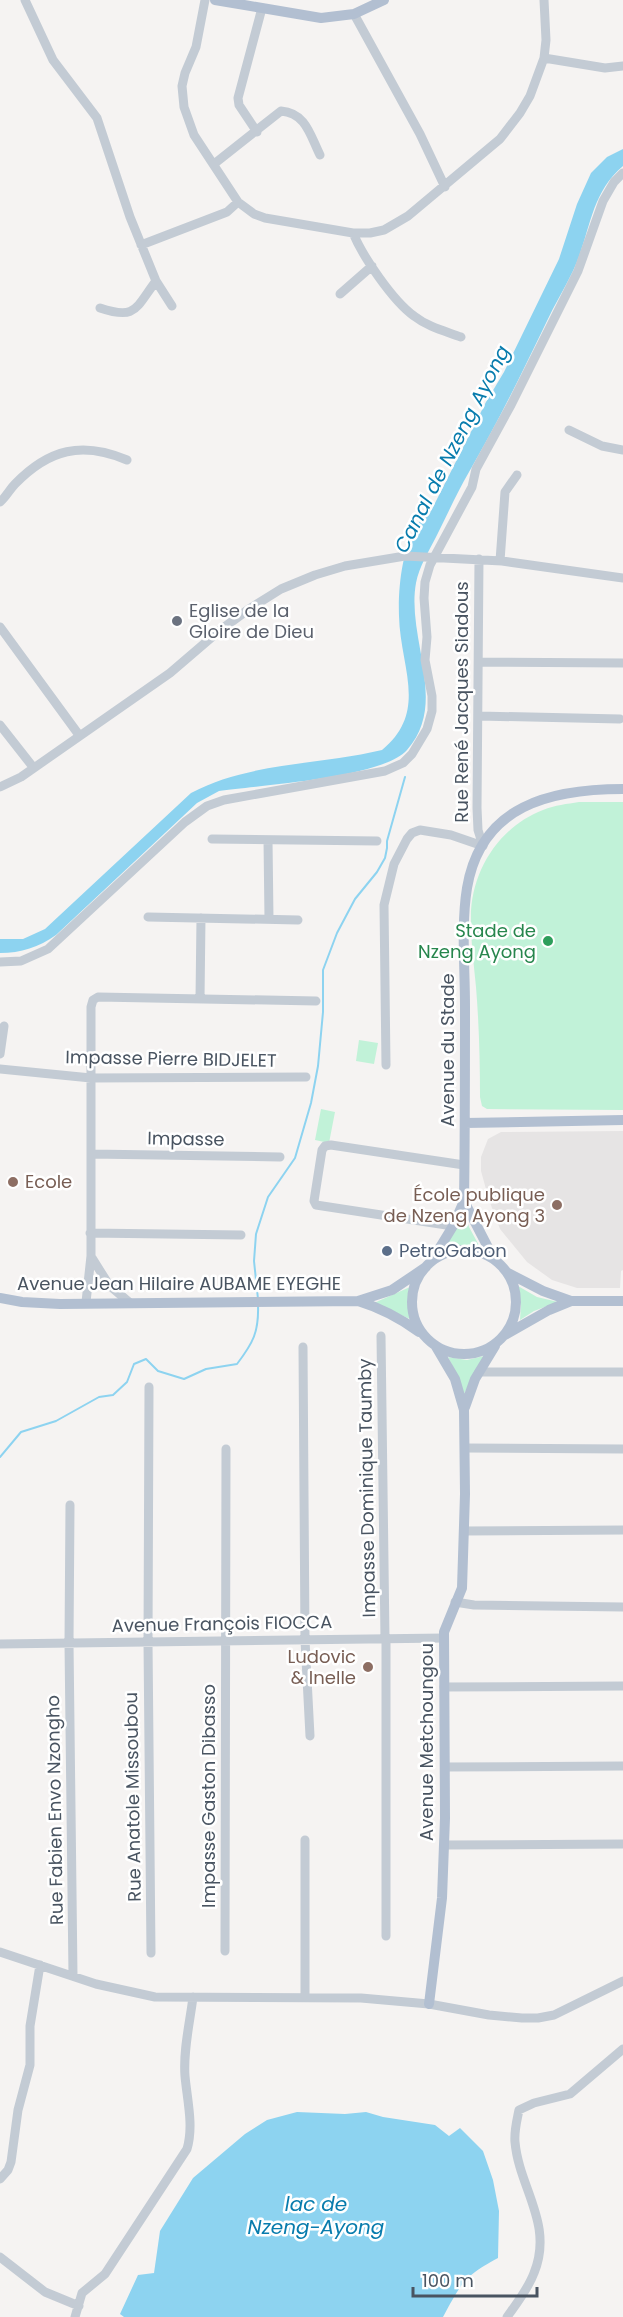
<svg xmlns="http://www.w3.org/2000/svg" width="623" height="2317" font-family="Poppins,sans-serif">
<rect width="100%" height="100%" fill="#f5f3f2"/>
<path fill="#e6e4e4" d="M623,1131V1270L621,1271L620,1288H577L552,1280L527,1262L500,1229L489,1200L481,1171V1157L488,1139L501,1132Z"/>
<path fill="#c1f2d8" d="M579,802H623V1110L487,1109L482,1106L480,1097C480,1060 479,1024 476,987C474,965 471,944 471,922C469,874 498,827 543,810C555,805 567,804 579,802Z
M359,1040L378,1043L374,1064L356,1061Z
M321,1109L335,1112L329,1143L315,1140Z
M465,1213L469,1227L481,1249L470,1247L450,1250L446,1245Z
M518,1286L537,1297L558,1302L534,1311L520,1320L521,1305Z
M410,1287L408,1302L410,1319L374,1303Z
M484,1356L464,1394L460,1381L448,1357L467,1360Z"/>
<path fill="#8dd3f0" d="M623,149V166C589,195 591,233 573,271C565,288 554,305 546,323C522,373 497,424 469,472C457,493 447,515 436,537C429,551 419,567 416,583C406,638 449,703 407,750C382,778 261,785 219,791L197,803L56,935C39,947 21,953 0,953V939H23L45,929L191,793C249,762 320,765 382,750C429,711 400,667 399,616C398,587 402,547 419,522C423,517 429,515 432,509L486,402L504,372L559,259L577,204L591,173L607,157Z
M297,2112L345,2114L366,2112L383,2117L435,2125L449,2136L460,2128L483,2151L493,2180L499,2211L498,2258C464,2276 461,2284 443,2317H124L120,2314L138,2275L154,2273L160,2231L193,2178L245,2134L267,2120Z"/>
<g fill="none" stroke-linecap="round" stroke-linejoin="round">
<path stroke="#8dd3f0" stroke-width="2" d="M258,1299L254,1261L256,1234L268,1197L295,1158L311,1103L318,1066L323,1012V970L337,933L355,899L377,872L385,858L387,848V841L405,777
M0,1457L21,1432L56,1421L99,1397L113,1395L127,1382L134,1364L146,1359L158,1371L184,1379L206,1369L237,1364C253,1343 259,1332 258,1305"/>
<path stroke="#c3cbd4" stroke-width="9" d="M25,0L53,60L97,118L130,217L156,281L172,306
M205,0L196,47L185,73L182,86L184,107L194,135L238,202L254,214L265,218L353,233H370L384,230L408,216L500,139L520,113L530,96L544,58L546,40L544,0
M354,14L420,134L445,187
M544,58L605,68L623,66
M257,132L239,105L238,98L262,8
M214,164L281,111C306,113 310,135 320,155
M353,233C363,257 393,301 414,316C428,327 445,331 461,337
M141,245L227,212L238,202
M340,294L372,266
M100,308C136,320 135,309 156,281
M569,430L602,446L623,450
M0,502C6,497 10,489 15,484C49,449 82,441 127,460
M479,559L477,808L478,830L483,846
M500,561L505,492L517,475
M0,627L79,735
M479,662L623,663
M479,716L620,719
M0,725L33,767
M0,787L21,777L170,673L219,631L249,609L281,589L315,575L345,566L405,556L502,561L623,578
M212,839L377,841
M268,840L269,919
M148,917L298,920
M0,962L21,961L48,949L185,822L207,806L224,800L385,771L403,763L412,754L427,729L432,711V696L425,660L427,637L424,598L425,582L430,565L472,487L476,469L511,405L578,271L603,201L614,182L623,173
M200,999L201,918
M0,1054L4,1026
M386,1065L384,905L394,864L407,839L412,833L420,830L451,835L483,846
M0,1069L91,1078L306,1077
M91,1154L280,1157
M453,1226L316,1205L314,1201L322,1150L325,1146L331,1145L464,1165
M90,1233L241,1235
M92,1258L109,1285L130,1303
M86,1302L91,1256V1007L93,1000L98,997L316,1001
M381,1336L385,1639
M303,1347L305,1640L310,1736
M479,1372H623
M149,1387L148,1642L151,1953
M465,1448L623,1449
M70,1505L69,1643L73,1976
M464,1531L623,1530
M455,1602L474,1605L623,1607
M0,1644L444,1638
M444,1687L623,1686
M445,1767L623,1766
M444,1845L623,1844
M386,1936V1639
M225,1951L226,1449
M0,1952L96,1984L155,1997L361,1998L429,2004L489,2015L522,2018H538L554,2015L623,1981
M305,1997V1840
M0,2179L8,2170L11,2162L18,2110L30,2065V2026L40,1965
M0,2257L45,2292L79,2306
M75,2317L82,2293L105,2274L187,2149C194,2126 187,2099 185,2076C183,2050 190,2022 193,1997
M507,2317C517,2303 528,2289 534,2273C554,2224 519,2188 515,2142C514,2131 517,2120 519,2110L534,2103L570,2094L623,2049"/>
<path stroke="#b2bfd1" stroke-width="10" d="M215,0L321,18L354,14L384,0
M465,1123L623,1120
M464,1201L494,1259
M412 1302a52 52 0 1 1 104 0a52 52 0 1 1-104 0Z
M431,1262L453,1226L464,1201C465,1136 465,1071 465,1006C465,968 461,925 467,888C481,805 551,789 623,789
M508,1273L543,1291L571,1301H623
M0,1298L22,1302L60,1304L358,1301L392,1290L426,1267
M358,1301C381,1308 400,1318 419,1332
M505,1335L549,1310L571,1301
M465,1407L475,1379L495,1346
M429,2004L442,1898L445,1818L444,1632L462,1588L465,1494L464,1410L455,1379L435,1345"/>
</g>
<circle fill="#6b7280" stroke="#fff" stroke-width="2" cx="177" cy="621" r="6"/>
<circle fill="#2e9e5b" stroke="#fff" stroke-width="2" cx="548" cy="941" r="6"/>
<g fill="#8d6e63" stroke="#fff" stroke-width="2">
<circle cx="13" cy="1182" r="6"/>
<circle cx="557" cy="1205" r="6"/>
<circle cx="368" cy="1667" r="6"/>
</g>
<circle fill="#5c6f8a" stroke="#fff" stroke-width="2" cx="387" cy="1251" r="6"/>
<g text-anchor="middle" stroke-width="5" stroke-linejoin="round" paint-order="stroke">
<g font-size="18" fill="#5b616d" stroke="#fff" text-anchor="start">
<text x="189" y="617">Eglise de la<tspan x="189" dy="21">Gloire de Dieu</tspan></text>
</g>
<g font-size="18" fill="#495461" stroke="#fff">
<text transform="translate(462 702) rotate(-90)" y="6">Rue René Jacques Siadous</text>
<text transform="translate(448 1050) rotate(-90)" y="6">Avenue du Stade</text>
<text transform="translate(171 1059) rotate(1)" y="6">Impasse Pierre BIDJELET</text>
<text transform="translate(186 1139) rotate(1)" y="6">Impasse</text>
<text x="179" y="1290">Avenue Jean Hilaire AUBAME EYEGHE</text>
<text transform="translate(367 1488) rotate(-91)" y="6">Impasse Dominique Taumby</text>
<text transform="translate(222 1624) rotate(-1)" y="6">Avenue François FIOCCA</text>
<text transform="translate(427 1742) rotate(-90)" y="6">Avenue Metchoungou</text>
<text transform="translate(209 1796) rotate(-90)" y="6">Impasse Gaston Dibasso</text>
<text transform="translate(133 1797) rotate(-91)" y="6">Rue Anatole Missoubou</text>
<text transform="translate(55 1810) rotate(-91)" y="6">Rue Fabien Envo Nzongho</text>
</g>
<g font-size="18" fill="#27864d" stroke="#fff" text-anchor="end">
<text x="536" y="937">Stade de<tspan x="536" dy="21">Nzeng Ayong</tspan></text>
</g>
<g font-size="18" fill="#785e54" stroke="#fff" text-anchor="end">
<text x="25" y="1188" text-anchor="start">Ecole</text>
<text x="545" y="1201">École publique<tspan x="545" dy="21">de Nzeng Ayong 3</tspan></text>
<text x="356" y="1663">Ludovic<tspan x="356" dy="21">&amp; Inelle</tspan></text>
</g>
<g font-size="18" fill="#4e5e75" stroke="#fff" text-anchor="start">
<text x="399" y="1257">PetroGabon</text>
</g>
<g font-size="20" font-style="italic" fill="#087cad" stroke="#fff">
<text transform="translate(452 449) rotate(-63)" y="7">Canal de Nzeng Ayong</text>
<text x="316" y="2211">lac de<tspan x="316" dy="23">Nzeng-Ayong</tspan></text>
</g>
</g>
<path d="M413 2287v9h124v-9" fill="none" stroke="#495461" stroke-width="3"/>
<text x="422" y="2287" font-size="18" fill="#495461" stroke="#ffffff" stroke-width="4.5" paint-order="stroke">100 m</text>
</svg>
